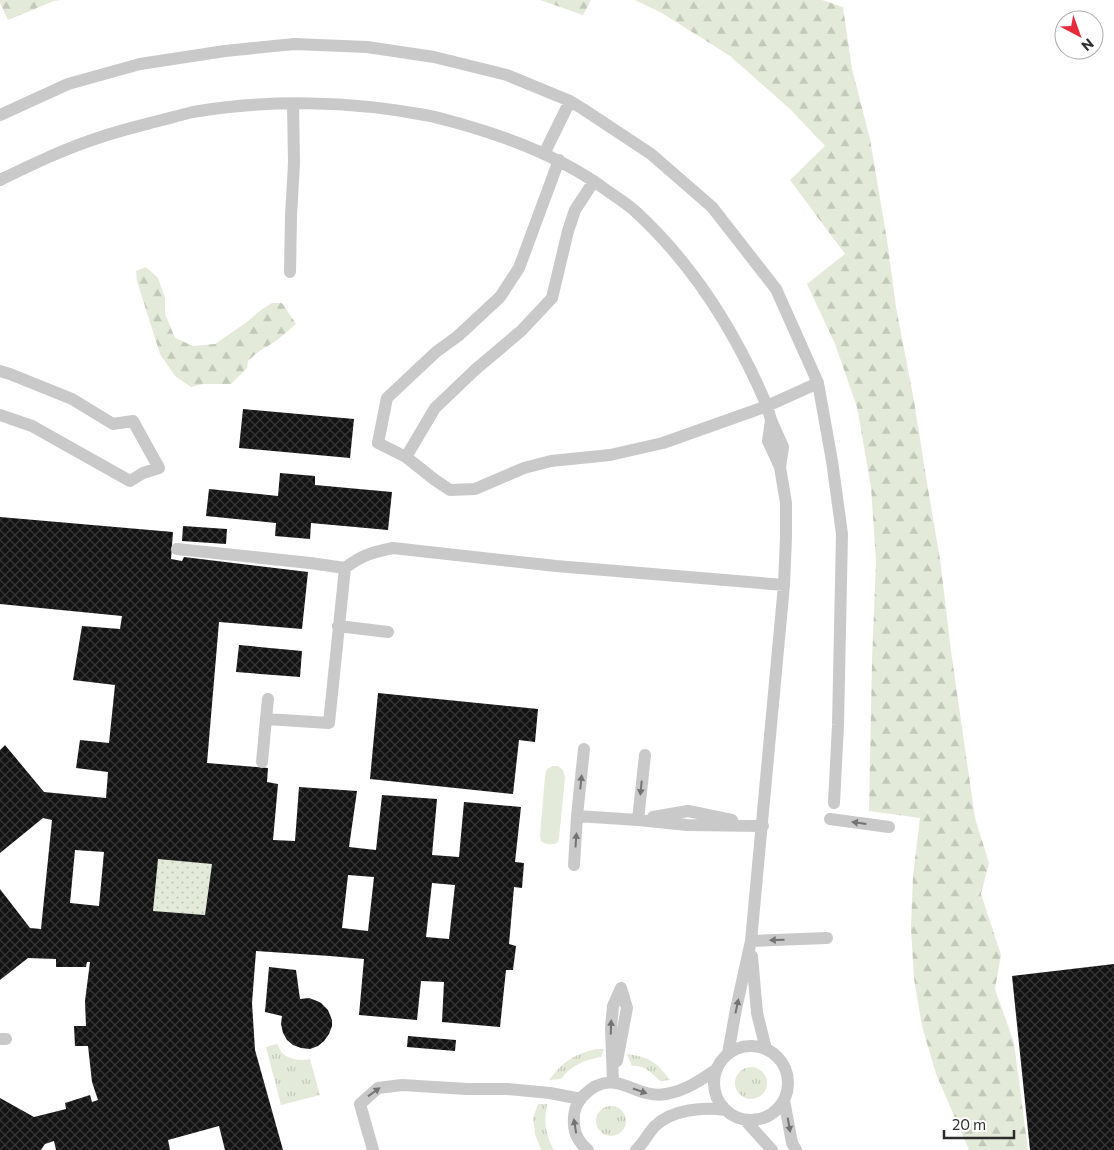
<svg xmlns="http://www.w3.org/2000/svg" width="1114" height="1150" font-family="Commissioner,sans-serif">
<defs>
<pattern id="grass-tufts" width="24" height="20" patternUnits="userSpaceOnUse" patternTransform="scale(1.25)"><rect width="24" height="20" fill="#e3ead9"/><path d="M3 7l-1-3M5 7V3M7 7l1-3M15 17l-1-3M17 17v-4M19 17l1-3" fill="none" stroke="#c3c9ba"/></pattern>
<pattern id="forest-firs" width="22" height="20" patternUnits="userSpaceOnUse" patternTransform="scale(1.25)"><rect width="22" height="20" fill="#e3ead9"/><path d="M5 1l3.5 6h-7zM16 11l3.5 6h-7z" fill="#c3c9ba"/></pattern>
<pattern id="park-dots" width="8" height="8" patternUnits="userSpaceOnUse" patternTransform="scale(1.25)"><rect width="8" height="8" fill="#e3ead9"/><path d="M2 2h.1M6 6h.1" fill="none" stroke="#c3c9ba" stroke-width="1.8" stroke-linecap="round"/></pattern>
<pattern id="building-cross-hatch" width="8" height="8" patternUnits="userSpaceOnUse" patternTransform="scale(1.25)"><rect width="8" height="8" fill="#131313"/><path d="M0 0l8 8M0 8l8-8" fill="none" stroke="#363636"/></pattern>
</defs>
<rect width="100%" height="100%" fill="#fff"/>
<path fill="url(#grass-tufts)" d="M277,1044C278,1045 281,1051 281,1052C289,1060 301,1061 310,1059L320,1095L281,1105L266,1047Z
M597,1049H604L601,1057C585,1060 571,1065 561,1079L549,1080C562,1062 576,1053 597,1049Z
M627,1054C649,1057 657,1062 670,1080L660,1081C653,1074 643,1064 632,1066Z
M735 1083a16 16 0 1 1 32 0a16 16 0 1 1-32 0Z
M538,1104H547C544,1123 545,1133 554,1150H541L535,1134L533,1118Z
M596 1121a15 15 0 1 1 30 0a15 15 0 1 1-30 0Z"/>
<path fill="url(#forest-firs)" d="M0,0H61L54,1L8,20L0,3Z
M540,0H591L583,15Z
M635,0H822L843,7L852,69L870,139L887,240L896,307L914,401L927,483L940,559L951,651L975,818L989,863L981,894L1001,955L995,989L1014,1043L1028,1150H969L936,1074L922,1026L914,979L911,928L913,876L920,818L869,811L872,661L876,562L871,487L857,407L835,344L807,284L845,254L790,180L825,146L791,110L730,56L662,13Z
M146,267L158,278L165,298V314L175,338L193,346L215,344L247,322L261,310L272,303H282L296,324L276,341L258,352L248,361L247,368L231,384H203L191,387L175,376L160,354L137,281L136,271Z"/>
<path fill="url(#park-dots)" d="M158,859L212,864L205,915L153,911Z"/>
<path fill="#e3ead9" d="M552,766H558L563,770L565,777L559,838L557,843C551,845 546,845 541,841L540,835L545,776L547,769Z"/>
<path fill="url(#building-cross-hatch)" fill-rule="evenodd" d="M243,409L354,419L350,458L239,448Z
M280,473L315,476V485L392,492L388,530L311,523L310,539L275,536L276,523L206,516L209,489L278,496Z
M0,517L173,532L171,559L182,561L184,557L308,572L302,629L219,622L207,763L268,768L267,782L278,784L273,840L295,841L299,787L357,791L349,847L376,850L382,795L437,799L432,855L459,857L464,802L521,807L515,862L524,863L522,888L514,887L509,944L516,946L513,970H506L500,1027L442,1022L444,982L421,981L417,1020L359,1015L364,959L330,956L256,951L252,1003L255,1050L283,1150H225L219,1126L168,1140L170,1150H56L54,1141L45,1144L41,1150H0V1098L34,1117L66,1109L65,1103L90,1095L92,1102L98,1100L92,1082L88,1046H75L74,1026H86L85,1001L90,962H87L86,967H56V959L28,958L0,980V889L30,928L41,929L52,820L43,818L0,853V750L5,745L44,792L106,798L108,772L76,768L80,740L109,743L115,685L73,680L82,626L120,629L122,616L0,604ZM75,850L104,852L99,906L70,903ZM158,859L212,864L205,915L153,911ZM348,875L374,877L368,931L342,928ZM432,883L455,885L449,939L426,937Z
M183,526L227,529L226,544L182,541Z
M239,645L302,651L300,677L236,672Z
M378,693L538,709L535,742L519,740L513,794L370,779Z
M1114,964V1150H1030L1012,976Z
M269,967L296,970L300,999L309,998L317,1001L321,1003L328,1010L332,1020V1026L329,1034L324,1041L318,1046L310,1049L301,1048L293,1045L287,1040L283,1033L281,1024L282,1016L265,1012Z
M408,1036L456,1040L455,1051L407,1047Z"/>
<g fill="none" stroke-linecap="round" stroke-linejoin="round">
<path stroke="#c9c9c9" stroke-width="12" d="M0,115L68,84L140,64L225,51L294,44L367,47L434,57L507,75L570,101L583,109L651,154L712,207L776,289L818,383L832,461L842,534L838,725L834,803
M544,154L570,101
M559,160L519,268L500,297L458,336L436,352L387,398L378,443L406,457L435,408L476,369L521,331L552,298L568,231L575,210L594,181
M0,180C33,164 66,148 101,137C118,131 136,127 154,122C167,119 180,115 193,112C268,99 351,101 425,115C437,117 449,121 461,124C514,139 565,159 609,192C618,198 627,204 635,211C694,265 736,333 767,406L663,443L610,455L551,461L524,468L475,489L450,490L435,480L406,457
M290,272L291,216L294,163L293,104
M0,371L10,374L72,399L113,424L133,421L159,468L143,473L130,481L32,426L0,415
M780,467L783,447L771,420L767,406L818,383
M177,549L310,563L345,568
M338,626L388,632
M268,699L266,719L329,723L345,568C362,555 373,552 393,548L556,566L784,585
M262,762L266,719
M577,816L638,820L687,825L763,826
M653,817L688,811L732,820
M830,819L889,827
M638,820L645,755
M574,865L577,816L584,749
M751,941L827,938
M752,956L757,1013L766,1049
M0,1039H6
M714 1083a37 37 0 1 1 74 0a37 37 0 1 1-74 0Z
M728,1054L736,1009L751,941L784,585L786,537V503L780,467L768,441L771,420
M617,1061L627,1008L621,988
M613,1082L611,1028L613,1006L621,988
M784,1100L792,1143L796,1150
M745,1120L772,1150
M373,1150L360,1104L378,1088L402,1085L467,1089H507L550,1093L581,1099
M588,1150C580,1144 574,1134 574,1124C573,1114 576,1103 583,1096C615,1064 634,1100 666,1094C685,1091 701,1080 717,1069
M636,1150C644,1143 648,1133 655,1126C673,1109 703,1107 726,1110"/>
</g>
<defs><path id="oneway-solid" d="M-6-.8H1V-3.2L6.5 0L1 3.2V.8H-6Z" transform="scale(1.25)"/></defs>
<g fill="#737373">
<use href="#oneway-solid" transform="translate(581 782) rotate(-84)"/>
<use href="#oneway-solid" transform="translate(641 788) rotate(96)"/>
<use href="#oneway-solid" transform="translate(859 823) rotate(-172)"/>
<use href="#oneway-solid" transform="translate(576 840) rotate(-86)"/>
<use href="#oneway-solid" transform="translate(777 940) rotate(178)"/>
<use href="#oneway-solid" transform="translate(737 1006) rotate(-78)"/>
<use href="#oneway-solid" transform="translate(611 1027) rotate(-88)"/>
<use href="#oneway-solid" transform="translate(640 1091) rotate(19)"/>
<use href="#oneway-solid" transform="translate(374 1092) rotate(-36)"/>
<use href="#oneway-solid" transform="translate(789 1125) rotate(80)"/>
<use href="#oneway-solid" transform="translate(575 1126) rotate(-99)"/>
</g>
<g transform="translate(1079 35) rotate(139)"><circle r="24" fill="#ffffff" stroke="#ababab"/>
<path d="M0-4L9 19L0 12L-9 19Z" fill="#e62b3c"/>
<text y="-8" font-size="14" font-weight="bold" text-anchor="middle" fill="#2c2c2c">N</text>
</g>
<path d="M944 1130v8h70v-8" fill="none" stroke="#2c2c2c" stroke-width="2.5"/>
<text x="952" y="1130" font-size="15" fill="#2c2c2c" stroke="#ffffff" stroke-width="4" paint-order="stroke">20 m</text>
</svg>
